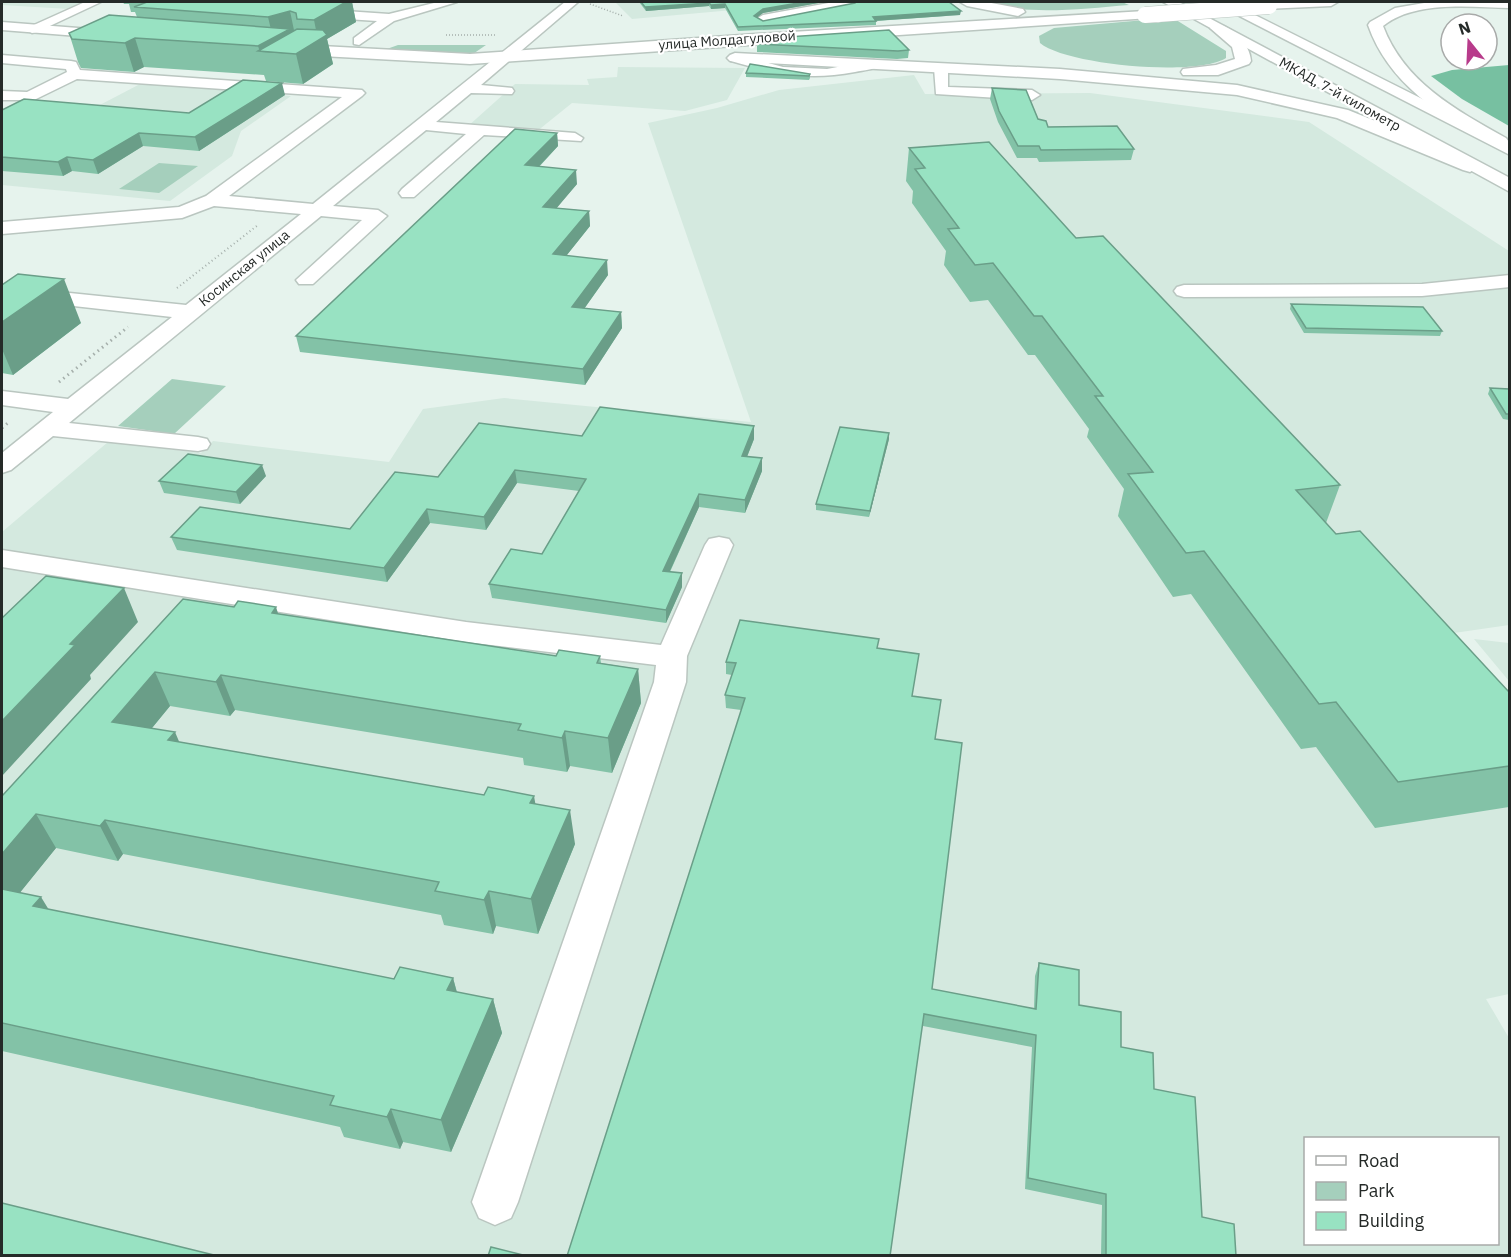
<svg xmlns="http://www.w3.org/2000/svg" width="1511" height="1257" font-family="'IBM Plex Sans',sans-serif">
<rect width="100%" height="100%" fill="#e6f3ed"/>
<path fill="#d4e9df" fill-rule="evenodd" d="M2,2H86L69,9L2,5Z
M615,2H823L632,19Z
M618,67L745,68L727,100L685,111L572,103L536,132L467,127L515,84L589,85L587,79L617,77Z
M914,75L925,94L1090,93L1309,122L1509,251V625L1454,633L1509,703V994L1486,999L1509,1038V1255H2V532L108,442L201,453L213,441L389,462L423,409L504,398L751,422L648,123L717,108L779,90ZM1306,1138H1498V1244H1306Z
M142,83L291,96L241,131L232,156L170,201L2,185V116L96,107Z
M1474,639L1509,643V681Z"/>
<path fill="#a5cfbc" d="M980,2H1122L1129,5C1080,9 1028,16 980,2Z
M1173,18L1226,51V58C1197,77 1066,65 1040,43L1039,36L1054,28L1145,20L1158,23Z
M398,45H486L470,56L384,50Z
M159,163L198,166L159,193L119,189Z
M172,379L226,386L174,434L118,426Z"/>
<path fill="#77c0a1" d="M1509,65V126L1462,99L1431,76L1452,70Z"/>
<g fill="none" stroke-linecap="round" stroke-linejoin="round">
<defs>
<path id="minor" d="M85,2H101L37,32L32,33L25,29Z
M438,2H457L394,21L359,45L354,44V38L377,21L316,17L310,13L316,9L389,14Z
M565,2H578L481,85L512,88L514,91L512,94L471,93L436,122L575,133L583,138L581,141L484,135L414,197H402L399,193L402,189L466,134L426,130L333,206L378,210L387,216L313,284H299L296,280L362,220L321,216L69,423L198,437L207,439L210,444L207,449L198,451L53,436L11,470L2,473V453L53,412L2,405V391L68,399L172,317L2,298V286L186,305L301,214L214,206L182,218L2,234V222L179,207L206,196L342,97L77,79L34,100H2V91L27,92L67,72L66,69L2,63V55L71,61L76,62L80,70L362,90L365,93L362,96L229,196L313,204Z
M736,54L783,67L827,69L874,60L881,64C875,70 864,70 855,72C808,81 776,74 731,61L729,58Z
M941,64L948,68V87L1032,90L1040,95L1032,100L936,94L934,68Z
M1510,275V287L1422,296L1184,297L1177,295L1174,291L1177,287L1184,285L1422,284Z
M719,537L729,539L733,545L687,656L686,682L518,1202L511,1218L495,1225L479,1218L472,1202L654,682L656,665L466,642L2,567V550L466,622L661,645L705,545L709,539Z"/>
<path id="major" d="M834,2H856L854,5L763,23L756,19L763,15Z
M960,2H986L1023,9L1025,12L1018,16L967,6Z
M1269,2H1338L1331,6L1264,9V3Z
M1430,2H1510V8C1471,7 1415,0 1383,26C1404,82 1456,110 1506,138L1509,142L1506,146H1494C1441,115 1389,85 1368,25L1370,22L1395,8Z
M1145,11L1150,12V18L470,64L284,54L276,49L284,44L470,54L756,34Z
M2,22L116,31L123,35L116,39L2,30Z
M1217,24C1233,28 1250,44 1251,61L1249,64L1218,75H1183L1181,72L1183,69L1216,65L1235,59L1232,47L1210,28Z
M735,53L1060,69L1237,85L1348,110L1477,162L1479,166L1470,172L1463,170L1337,118L1237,95L1060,79L730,61L727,58L730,55Z"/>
<path id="highway" d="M1163,2H1179L1510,178V192Z
M1212,2H1229L1510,143V155Z"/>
</defs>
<use href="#minor" stroke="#bac6c0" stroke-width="3"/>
<use href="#major" stroke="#bac6c0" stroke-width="3"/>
<use href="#highway" stroke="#bac6c0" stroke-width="3"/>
<path stroke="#a5afab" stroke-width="1.5" stroke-dasharray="1 2" stroke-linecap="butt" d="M590,4L623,16
M446,35H495"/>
<path stroke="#a5afab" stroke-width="2" stroke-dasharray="1 3" stroke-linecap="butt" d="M177,288L258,225"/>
<path stroke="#a5afab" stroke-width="3" stroke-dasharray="1.5 4" stroke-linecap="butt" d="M59,382L128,327
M2,428L9,422"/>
<use href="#minor" fill="#fff" fill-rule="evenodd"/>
<use href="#major" fill="#fff" fill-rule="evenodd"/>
<use href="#highway" fill="#fff" fill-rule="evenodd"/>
<defs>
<path id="major-bridge" d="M1145,15L1269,6"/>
</defs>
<use href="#major-bridge" stroke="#bac6c0" stroke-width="17" stroke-linecap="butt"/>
<use href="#major-bridge" stroke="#fff" stroke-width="16"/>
</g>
<path fill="#83c2a7" d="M123,2H352L356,22L327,39L333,64L303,84L266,81L264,75L144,67L134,72L81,68L78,62L69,33L137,17L135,12H131L129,4H124Z
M639,2H824L763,13L757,17L763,21L960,15L876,21V25L738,31L725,8L711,9L709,6L646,11Z
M757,44L909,50L908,58L897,59L757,52Z
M746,73L810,74V78L809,80L746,77Z
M992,88L1048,127L1134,149L1131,160L1039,162L1037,158H1017L998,122L990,99Z
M285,95L199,151L143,146L98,174L72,171L63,176L2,171V110L189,113Z
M557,133L558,146L539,167L577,184L556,208L589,211L590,226L566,256L608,275L584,309L621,312L622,328L585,385L300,352L296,336Z
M909,148L1076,238L1340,485L1326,523L1336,534L1509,692V807L1375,828L1316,747L1301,749L1191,594L1173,597L1118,516L1124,489L1087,437L1089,429L1035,355H1028L988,300L970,302L944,265L946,251L912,203L913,191L906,181Z
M2,285L81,323L13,375L2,373Z
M1291,304L1442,331L1440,336L1304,333L1290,309Z
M1490,388L1509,389V420L1503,419L1488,394Z
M754,426V439L747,457L762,458V471L745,513L699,507L670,572L682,587L666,623L492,598L489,584L542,554L579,491L517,483L486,530L430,523L387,582L177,550L171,537L350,529L438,477L582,436Z
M889,439L869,517L816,510V504Z
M266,476L240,504L164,493L159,481Z
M183,599L556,656H600L601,663L638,669L641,703L612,773L570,766L567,772L524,765L523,758L235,710L230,716L170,706L152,728L179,742L536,804L575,844L538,934L496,926L493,934L444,925L441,915L123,854L118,861L56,848L20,892L48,909L394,979L453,978L457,992L493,999L502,1033L451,1152L403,1142L400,1149L344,1137L340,1127L2,1051V796Z
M878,648L919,654L912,696L936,739L932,989L1034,1009L1035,976L1039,963L1121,1047L1154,1089L1202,1217L1236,1256H1101L1102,1205L1025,1189L1032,1047L923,1026L741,710L726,708L725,695L732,675L726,674V662Z"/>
<path fill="#6a9e88" d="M346,2H352L356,22L327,39L333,64L303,84L296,54L260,52L258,46L273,38L268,17L290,11L295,35L318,40L314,20Z
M804,2H824L763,13L754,20V16L763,9Z
M709,3V6L646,11L645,7Z
M725,4V8L711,9V5Z
M961,11L960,15L873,21V17Z
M135,38L144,67L134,72L125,43Z
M282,83L285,95L199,151L195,137Z
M139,133L143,146L98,174L93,160Z
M557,133L558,146L527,179L525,165Z
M67,157L72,171L63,176L58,162Z
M576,170L577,184L545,222L543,207Z
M589,211L590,226L555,270L553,254Z
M607,260L608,275L574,323L572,307Z
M64,279L81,323L13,375L2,349V322Z
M621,312L622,328L585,385L583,369Z
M754,426V439L742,469V456Z
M889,433V439L869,517L870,511Z
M762,458V471L745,513V500Z
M262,465L266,476L240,504L236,492Z
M515,470L517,483L486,530L484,517Z
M699,494V507L664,584L663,571Z
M427,509L430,523L387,582L384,568Z
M682,573V587L666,623V610Z
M124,588L138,622L90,675L91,679L2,776V721L70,644Z
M276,607L287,641L272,613Z
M638,669L641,703L612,773L608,738Z
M155,672L170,706L129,756L112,722Z
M221,675L235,710L230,716L216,682Z
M565,731L570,766L567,772L562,738Z
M175,732L190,767L168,740Z
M534,796L540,830L530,803Z
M570,810L575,844L538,934L531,899Z
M36,814L56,848L2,915V854Z
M105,820L123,854L118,861L100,826Z
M489,891L496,926L493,934L484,900Z
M41,897L62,931L33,906Z
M453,978L462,1012L447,990Z
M493,999L502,1033L451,1152L441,1120Z
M391,1109L403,1142L400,1149L387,1117Z"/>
<path fill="#98e2c2" stroke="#6a9e88" stroke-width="1.5" d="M147,2H346L314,20L297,19L296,13L290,11L268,17L134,7Z
M641,2H804L763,9L754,16L763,21L855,3L856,2H949L961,11L873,17L876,21L738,27L725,4L711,5L709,3L645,7Z
M109,15L290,29L258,46L135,38L125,43L72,39L69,33Z
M297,29L323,30L327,35L296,54L258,51Z
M889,30L909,50L898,51L757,44L760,39Z
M750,64L810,74L809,76L746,73Z
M243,80L282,83L195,137L139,133L93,160L67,157L58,162L2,157V110L24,99L189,113Z
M992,88L1026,90L1038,119L1046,121L1048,127L1117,126L1134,149L1041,150L1039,146H1018L999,111Z
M515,129L557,133L525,165L576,170L543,207L589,211L553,254L607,260L572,307L621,312L583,369L296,336Z
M989,142L1076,238L1103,236L1340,485L1296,490L1336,534L1360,531L1509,692V766L1398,782L1336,702L1319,704L1204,551L1186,553L1128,474L1153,472L1095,396H1103L1042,316H1034L993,263L975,265L948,229L959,228L915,169L925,168L909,148Z
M18,274L64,279L2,322V285Z
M1291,304L1423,307L1442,331L1306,328Z
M1490,388L1509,389V414H1506Z
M600,407L754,426L742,456L762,458L745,500L699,494L663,571L682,573L666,610L489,584L511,549L542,554L586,479L515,470L484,517L427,509L384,568L171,537L200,507L350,529L395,472L438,477L479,423L582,436Z
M840,427L889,433L870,511L816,504Z
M188,454L262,465L236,492L159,481Z
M46,576L124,588L70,644L75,645L2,721V618Z
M183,599L234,607L238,601L276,607L272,613L556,656L559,650L600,656L597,663L638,669L608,738L565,731L562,738L518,730L521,724L221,675L216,682L155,672L112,722L175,732L168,740L484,795L488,787L534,796L530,803L570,810L531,899L489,891L484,900L435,891L439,882L105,820L100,826L36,814L2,854V796Z
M740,620L879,639L877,648L919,654L912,696L941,700L935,739L962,743L932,989L1036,1009L1039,963L1079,970V1005L1121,1012V1047L1153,1053L1154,1089L1195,1097L1202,1217L1234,1224L1236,1256H1106V1194L1028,1178L1036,1035L924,1014L890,1256H567L745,698L725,695L736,663L726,662Z
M2,889L41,897L33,906L394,979L400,967L453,978L447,990L493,999L441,1120L391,1109L387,1117L330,1105L334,1096L2,1023Z
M2,1203L218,1256H2Z
M491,1247L527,1256H488Z"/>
<g text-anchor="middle" stroke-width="4.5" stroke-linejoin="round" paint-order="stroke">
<g font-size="14" fill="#252a28" stroke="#fff">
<text transform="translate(727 40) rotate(-4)" y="5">улица Молдагуловой</text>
<text transform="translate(1340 94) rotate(29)" y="5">МКАД, 7-й километр</text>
<text transform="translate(244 268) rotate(-39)" y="5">Косинская улица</text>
</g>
</g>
<rect width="1511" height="1257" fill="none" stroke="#252a28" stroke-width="6"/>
<rect x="1304" y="1137" width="195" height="108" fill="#ffffff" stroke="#a8aaa9" stroke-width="1.5"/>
<rect x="1316" y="1156" width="30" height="9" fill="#ffffff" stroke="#a8aaa9" stroke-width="1.5"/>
<text x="1358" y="1167" font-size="18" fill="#252a28">Road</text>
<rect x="1316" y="1182" width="30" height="18" fill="#a5cfbc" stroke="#a8aaa9" stroke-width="1.5"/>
<text x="1358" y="1197" font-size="18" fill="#252a28">Park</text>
<rect x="1316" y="1212" width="30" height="18" fill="#98e2c2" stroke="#a8aaa9" stroke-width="1.5"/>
<text x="1358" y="1227" font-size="18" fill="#252a28">Building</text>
<g transform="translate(1469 42) rotate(342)"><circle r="28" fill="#ffffff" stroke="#a8aaa9" stroke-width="1.5"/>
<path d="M0-4.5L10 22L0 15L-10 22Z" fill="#b83b8b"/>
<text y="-9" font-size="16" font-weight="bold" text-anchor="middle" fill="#252a28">N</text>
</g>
</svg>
